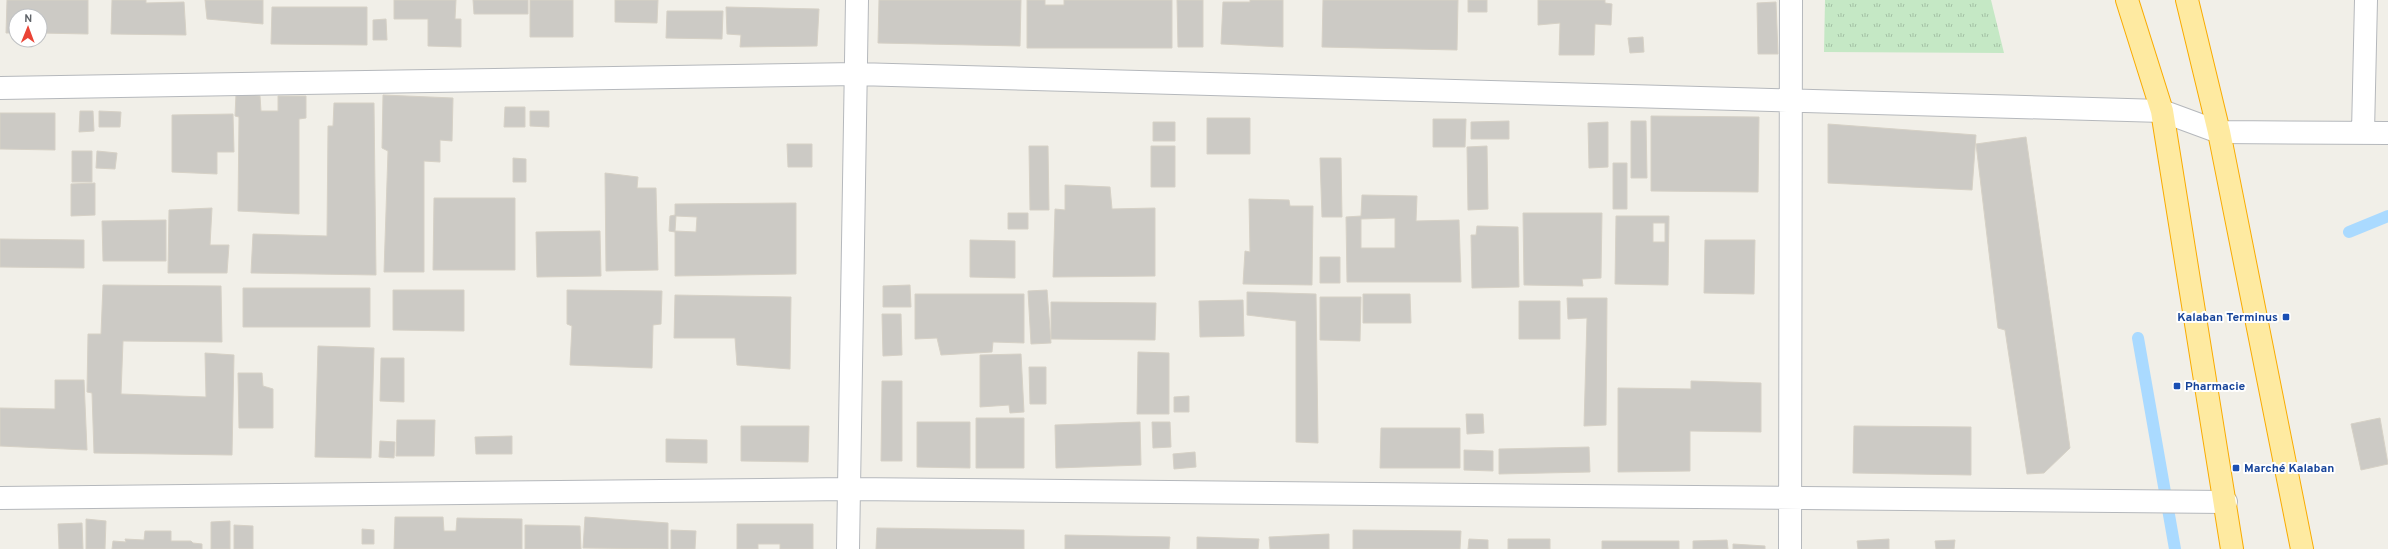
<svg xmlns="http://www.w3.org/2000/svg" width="2388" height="549" font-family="Overpass,sans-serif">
<defs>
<pattern id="park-tufts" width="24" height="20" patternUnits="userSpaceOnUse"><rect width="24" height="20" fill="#c5e8c5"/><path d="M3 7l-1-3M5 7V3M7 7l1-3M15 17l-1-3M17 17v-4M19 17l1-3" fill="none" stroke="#a3c0a4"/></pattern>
</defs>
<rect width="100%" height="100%" fill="#f1efe8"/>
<path fill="url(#park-tufts)" d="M1825,0H1991L2004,53L1824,52Z"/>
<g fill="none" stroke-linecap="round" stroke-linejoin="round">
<path stroke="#aadaff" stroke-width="12" d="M2349,232L2388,216
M2138,338L2175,549"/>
</g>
<path fill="#cccac5" stroke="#d6d1c6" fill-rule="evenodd" d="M7,0H88V34L40,33V16H16V33H6Z
M112,0H146V3L184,2L186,35L111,34Z
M205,0H263V24L207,19Z
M394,0H456L455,19H461V47L428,46V19H394Z
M473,0H528V14H474Z
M530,0H573V37H530Z
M615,0H658L657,23L615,22Z
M879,0H1021L1020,46L878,43Z
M1027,0H1045V5H1064V0H1172V48H1027Z
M1177,0H1203V47H1178Z
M1250,0H1283V47L1221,44L1223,2H1250Z
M1323,0H1458L1457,50L1322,47Z
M1468,0H1487V12H1468Z
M1538,0H1605V3L1612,4L1611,25L1595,24L1594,55H1559L1560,23L1538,25Z
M1776,2L1778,54H1758L1757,3Z
M272,7H367V45L271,44Z
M726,7L819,9L817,46L740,47L741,35L727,34Z
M667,11H723L722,39L666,38Z
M386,19L387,40H373V20Z
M1643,37L1644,52L1630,53L1628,38Z
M236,94L260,96L261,111H278V96H306V118L299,119V214L238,211L239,117L235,116Z
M383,95L453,98L452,141L440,140V162L424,161V272H384L388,151L382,148Z
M334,103H374L376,275L251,273L253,234L327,236L328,126H333Z
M505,107H525V127H504Z
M80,111H93L94,131L79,132Z
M99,111L121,112L120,127H99Z
M530,111H549V127L530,126Z
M0,113H55V150L0,149Z
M233,114L234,152H217V174L172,172V115Z
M1651,116L1759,117L1758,192L1651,191Z
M1207,118H1250V154H1207Z
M1433,119H1466L1465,147H1433Z
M1509,121V139H1471V122Z
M1631,121H1646L1647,178H1631Z
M1153,122H1175V141H1153Z
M1608,122V167L1589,168L1588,123Z
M1828,124L1976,135L1972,190L1828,183Z
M2026,137L2070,448L2044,473L2027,474L2005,330L1998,328L1976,144Z
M787,144H812V167H788Z
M1029,146H1048L1049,210H1030Z
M1151,146H1175V187H1151Z
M1487,146L1488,209L1468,210L1467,147Z
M72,151H92V182H72Z
M97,151L117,153L115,169L96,168Z
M513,158L526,159V182H513Z
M1320,158H1341L1342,217H1322Z
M1613,163H1627V209H1613Z
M605,173L638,177L637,188H656L658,270L606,271Z
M95,183V215L71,216V184Z
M1065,185L1110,187L1112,209L1155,208V276L1053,277L1055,209L1065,210Z
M1362,195L1417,196L1416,221L1459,220L1461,282H1347L1346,217L1361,216ZM1395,218V248H1361V219Z
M434,198H515V270H433Z
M1249,199L1289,200L1290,206H1313L1312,285L1243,284L1245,251L1250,252Z
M796,203V274L675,276V232L669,231L670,216L675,215V204ZM676,216L697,217L696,232L675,231Z
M212,208L210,245H229L227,273H168L169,210Z
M1008,213H1028V229H1008Z
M1523,213H1602L1601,278L1582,279L1583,286L1524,285Z
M1616,216H1669L1668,285L1615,284ZM1653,223H1665V242H1653Z
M166,220V261H103L102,221Z
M1477,226L1518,227L1519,287L1472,288L1471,235H1476Z
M600,231L601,276L537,277L536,232Z
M0,239L84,240V268L0,267Z
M970,240L1015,241V278L970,277Z
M1705,240H1755L1754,294L1704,293Z
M1320,257H1340V283H1320Z
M103,285L221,286L222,342L123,341L121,394L206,397L205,353L234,355L232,455L94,453L92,393L87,392L88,334H101Z
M910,285L911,307H883V286Z
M243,288H370V327H243Z
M393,290H464V331L393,330Z
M567,290L662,291L661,324L653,325L652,368L570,365L572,326L567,324Z
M1047,290L1051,343L1031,344L1028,291Z
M1247,292L1316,294L1318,443L1296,442V321L1247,315Z
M915,294H1024V343L993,342L992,352L941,355L937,338L915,339Z
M1363,294H1410L1411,323H1363Z
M675,295L791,297L790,369L737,365L735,338H674Z
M1320,297H1361L1360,341L1320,340Z
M1567,298H1607L1606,425L1584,426L1587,318L1568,319Z
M1243,300L1244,336L1200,337L1199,301Z
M1519,301H1560V339H1519Z
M1051,302L1156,303L1155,340L1051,339Z
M882,314H901L902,355L883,356Z
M318,346L374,348L371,458L315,457Z
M1138,352L1169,353V414H1137Z
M1021,354L1024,412L1010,413L1009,405L980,407V355Z
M381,358H404V402L380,401Z
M1029,367H1046V404H1030Z
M238,373H262L263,386L273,389V428H239Z
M55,380H84L87,450L0,446V408L55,409Z
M882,381H902V461H881Z
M1691,381L1761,383V432L1690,431V471L1618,472V388L1691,389Z
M1189,396V412H1174V397Z
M1466,414H1483L1484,433L1467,434Z
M976,418H1024V468H976Z
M2380,418L2388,464L2361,470L2351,424Z
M397,420H435L434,456H396Z
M917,422H970V468L917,467Z
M1140,422L1141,465L1056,468L1055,425Z
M1152,422H1170L1171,447L1153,448Z
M741,426H809L808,462L741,461Z
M1854,426L1971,427V475L1853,473Z
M1381,428H1460V468H1380Z
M512,436V454H476L475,437Z
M666,439L707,440V463L666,462Z
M380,441L395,442L394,458L379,457Z
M1589,447L1590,472L1499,474V449Z
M1464,450L1493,451V471L1464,470Z
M1195,452L1196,467L1174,469L1173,454Z
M395,517H443L444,531H456L457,518L522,519V549H394Z
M585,517L668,523V549L583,548Z
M86,519L106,521L105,549H86Z
M230,521V549H211V522Z
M82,523L83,549H59L58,524Z
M737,524H813V549H780V544H758V549H737Z
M234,525L253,526V549H234Z
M525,525L580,526L581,549H525Z
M877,528L1024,530V549H876Z
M362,529L374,530V544H362Z
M671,530L696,531L695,549H671Z
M1353,530L1461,531L1460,549H1353Z
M145,531H171V541H191L193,543L202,544V549H112L113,541L126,542L125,539L144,540Z
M1329,534V549H1270L1269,537Z
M1065,535L1170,537L1169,549H1065Z
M1197,537L1259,539L1258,549H1197Z
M1469,539L1488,540V549H1468Z
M1508,539H1550V549H1508Z
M1889,539V549H1858L1857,541Z
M1727,540L1728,549H1693V541Z
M1955,540L1954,549H1936L1935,541Z
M1602,541H1679V549H1602Z
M1733,544L1765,546V549H1733Z"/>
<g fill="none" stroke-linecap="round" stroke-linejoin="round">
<defs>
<path id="minor" d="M0,88L856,74L2162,111L2219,132L2388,133
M2363,132L2366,0
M0,498L848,489L2226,502
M848,549L857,0
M1790,549L1791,0"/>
<path id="trunk" d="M2127,0L2162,111L2232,549
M2187,0L2219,132L2302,549"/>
</defs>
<use href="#minor" stroke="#b5b8bc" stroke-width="24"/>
<use href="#trunk" stroke="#f9ab00" stroke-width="24"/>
<use href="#minor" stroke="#fff" stroke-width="22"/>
<use href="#trunk" stroke="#feeaa1" stroke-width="22"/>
</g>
<g fill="#1a4fb4" stroke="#fff" stroke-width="1.5">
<rect x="2282" y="313" width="8" height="8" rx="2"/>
<rect x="2173" y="382" width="8" height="8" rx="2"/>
<rect x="2232" y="464" width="8" height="8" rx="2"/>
</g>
<g text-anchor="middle" stroke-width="4" stroke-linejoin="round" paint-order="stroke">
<g font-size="12" font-weight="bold" fill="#164399" stroke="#fff" text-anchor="start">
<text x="2278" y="321" text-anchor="end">Kalaban Terminus</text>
<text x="2185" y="390">Pharmacie</text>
<text x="2244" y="472">Marché Kalaban</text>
</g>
</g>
<g transform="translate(28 28) rotate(1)"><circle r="19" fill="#ffffff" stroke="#bfc1c3"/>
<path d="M0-3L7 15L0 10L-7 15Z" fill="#ea4335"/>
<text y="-6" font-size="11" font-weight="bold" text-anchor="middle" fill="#5f6368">N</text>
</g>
</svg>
